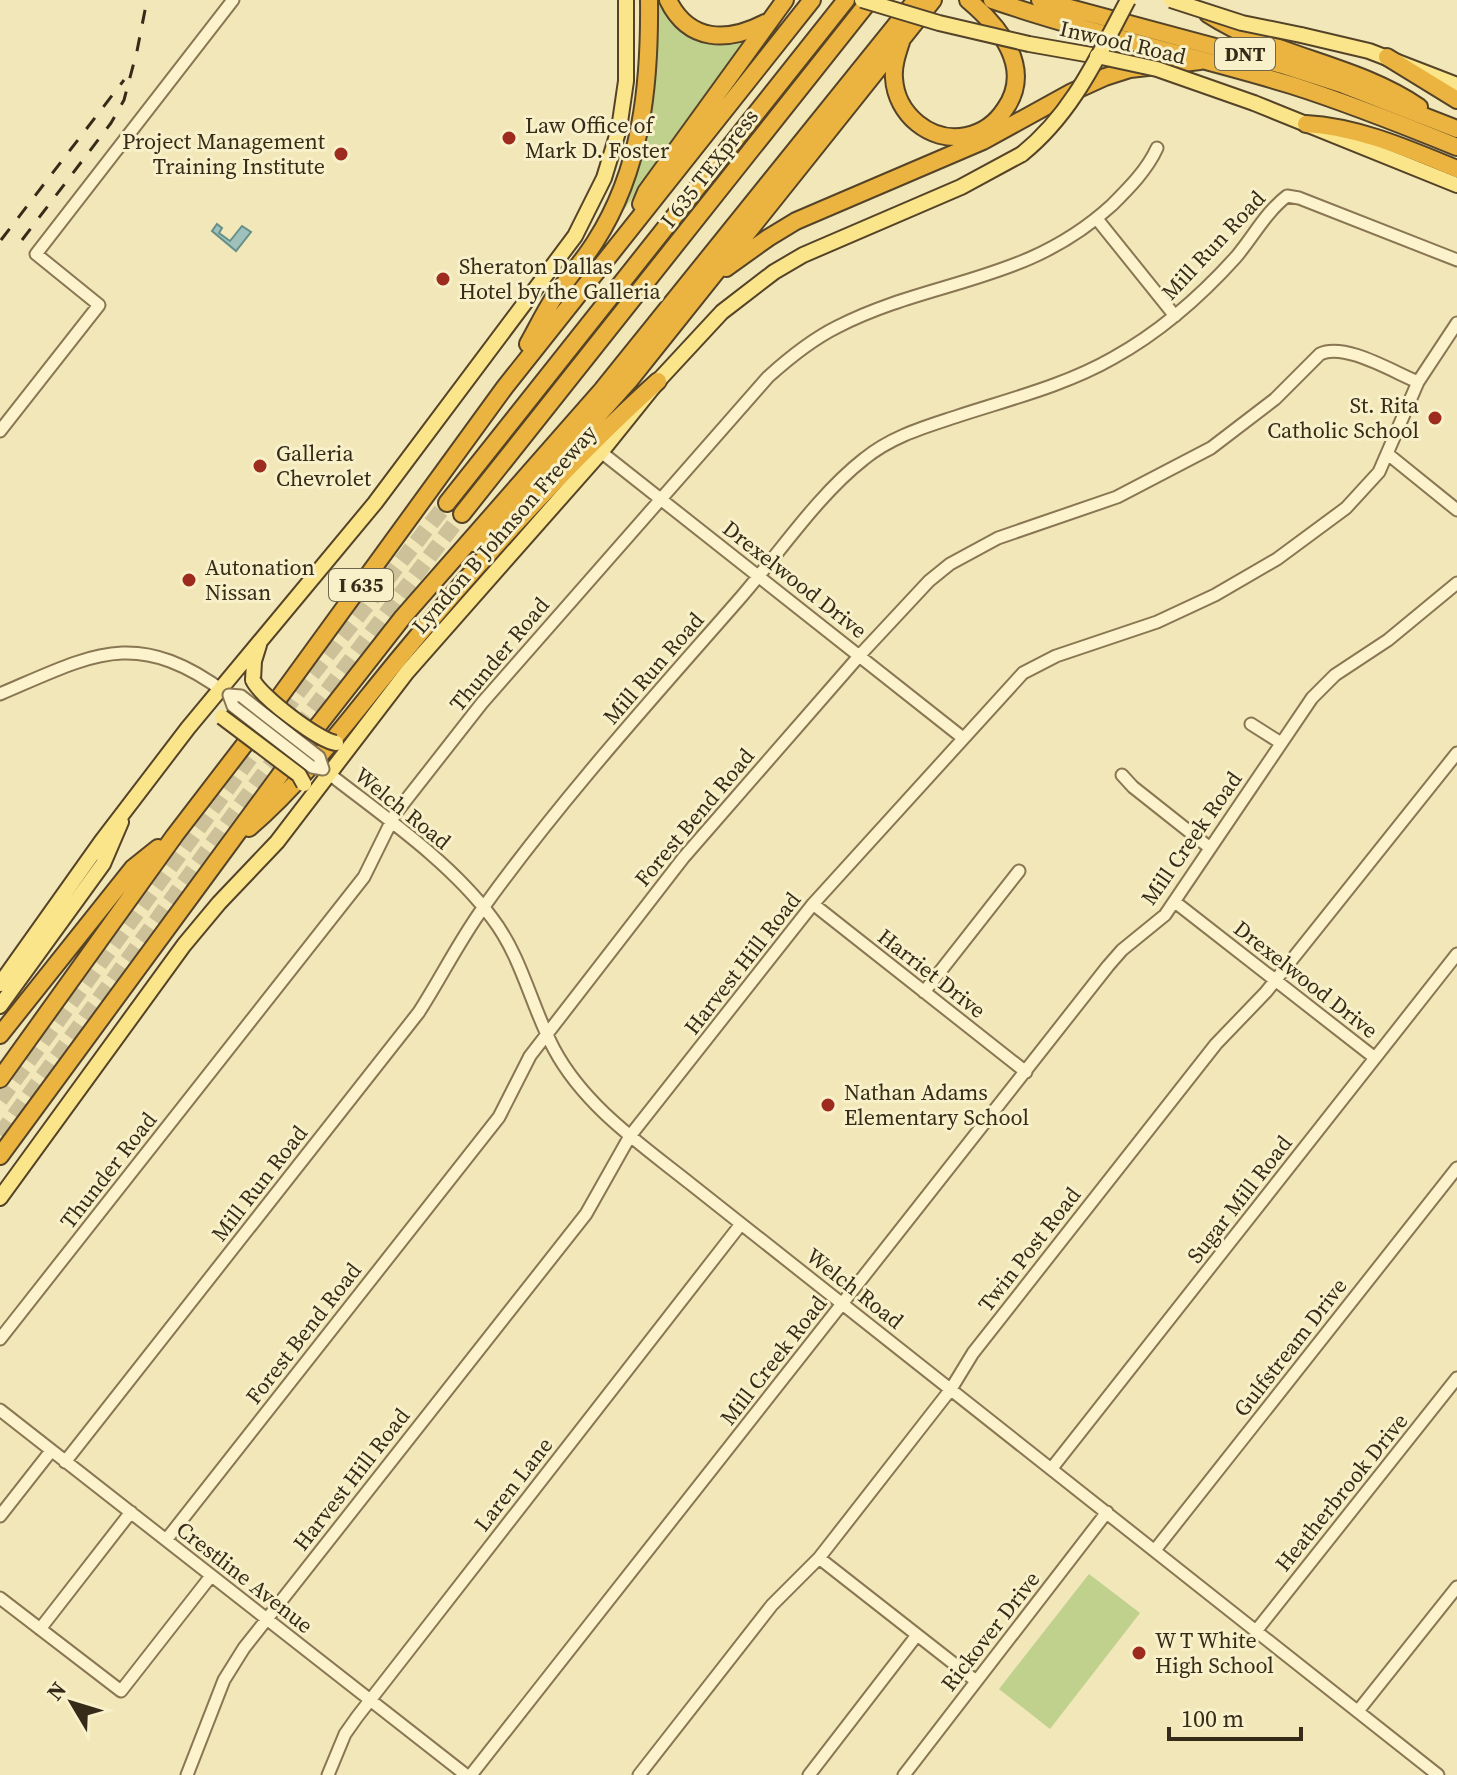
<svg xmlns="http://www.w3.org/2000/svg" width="1457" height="1775" font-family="'Source Serif 4',serif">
<rect width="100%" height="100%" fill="#f1e7b9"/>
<path fill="#c0d08d" d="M664,5C683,43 713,48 752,39L613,224L655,7Z
M1089,1574L1140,1613L1050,1729L999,1689Z"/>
<path fill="#9ec1bb" stroke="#668f89" stroke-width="2" d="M217,224L222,228L219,233L230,241L242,226L251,232L236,251L212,231Z"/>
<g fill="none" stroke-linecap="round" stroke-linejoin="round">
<path stroke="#ccc199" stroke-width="16" stroke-dasharray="16 8" stroke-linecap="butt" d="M0,1100L296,695L447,503
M0,1135L250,792L462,514"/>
<defs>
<path id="minor" d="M1097,219L1175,316
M0,431L99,305L36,254L233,0
M601,452L963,738
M1389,455L1457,510
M0,694C92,655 135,626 226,693
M1251,724L1281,743
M323,769C380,814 449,860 492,918C522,957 531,1006 554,1049C585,1107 642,1145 692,1185L1438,1775
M1122,775L1133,787L1210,848
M1175,902L1375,1058
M813,904L1026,1072
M924,992L1019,871
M0,1339L364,877L395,814L482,703L768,377C789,358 811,340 837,327C933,278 1026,284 1112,205C1129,188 1147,170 1157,148
M0,1410L466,1775
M65,1462L419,1012C441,978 459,941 483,908C562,798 653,698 742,596C780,552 818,495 864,459C892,436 925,427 958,416C1010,399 1066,385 1113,358C1160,332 1200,297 1236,257C1253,237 1266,212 1287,196L1299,198L1457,260
M1052,1468L1457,954
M0,1516L51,1451
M166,1540L499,1117L530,1056L684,857L860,655L929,581L950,564L998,538L1117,497L1211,448L1275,399L1320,354C1345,342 1393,372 1418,382
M1155,1550L1457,1168
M819,1558L976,1681
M0,1598L121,1691L211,1576
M40,1629L131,1512
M1256,1631L1457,1378
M1358,1711L1457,1587
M187,1775L224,1680L244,1648L586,1214L630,1136L813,904L1023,673L1056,656L1157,622L1215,595L1277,559L1346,508L1379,472L1418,382L1457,323
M328,1775L345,1734L357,1717L741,1224
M471,1775L1108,966L1122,950L1165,915L1312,698L1335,675L1388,640L1457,583
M639,1775L772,1605L819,1558L951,1389L973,1353L1216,1044L1266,992L1457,753
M809,1775L917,1635
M904,1775L1107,1512"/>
<path id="major" d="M1301,35L1369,51L1457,85
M1029,44L1097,56
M1254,103L1457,185
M253,680L254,661L259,645
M0,984L101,842L188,728L375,503L575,236L604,178L619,129L626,81V0
M0,1006L103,864L121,822
M0,1198L184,945L219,903L277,842L407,672L601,452L658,381L722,312L774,272L803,255L961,187L1022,154"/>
<path id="highway" d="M668,0C689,43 728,42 765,23
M992,0C1091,34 1192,55 1291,85C1348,103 1403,125 1457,147
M1040,0L1282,65L1344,85L1457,129
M1208,14C1276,58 1354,63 1419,107
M901,42C897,54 893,66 894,78C896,114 930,143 966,136C982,133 996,123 1005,109C1034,68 999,26 968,0
M1387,57L1457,100
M1306,124C1359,127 1408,149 1457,169
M641,204L646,192L785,0
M726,268L768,238L796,221L983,141L1072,92L1105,77L1130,69L1200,61
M528,344C537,328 545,311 555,296C568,278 583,261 595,242C642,169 650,84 649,0
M447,503L846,0
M462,514L870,0
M473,543L496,529L629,381L933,0
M249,828C307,778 352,715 401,656C481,559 565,465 658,381
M0,1035L133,868L158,848
M0,1079L175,835L251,736L505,387L812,0
M0,1156L288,764L403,617L602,390L916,0"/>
</defs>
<use href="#minor" stroke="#897652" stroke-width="15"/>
<use href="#major" stroke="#554328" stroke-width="18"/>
<use href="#highway" stroke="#554328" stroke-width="20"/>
<use href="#minor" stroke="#fcf3cc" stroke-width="11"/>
<use href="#major" stroke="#fae58b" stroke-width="14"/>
<use href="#highway" stroke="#ebb440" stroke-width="16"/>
<path stroke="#362b19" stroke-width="3" stroke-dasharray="14 14" stroke-linecap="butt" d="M1,240L124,80
M22,240L111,123L124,100L137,51L147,0"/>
<defs>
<path id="minor-bridge" d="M229,695L241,696L319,757L323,769L312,767L233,706Z"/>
<path id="major-bridge" d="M862,0L939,23L1029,44
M1171,0L1242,23L1301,35
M1097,56L1157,69L1254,103
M1022,154C1073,113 1098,56 1128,0
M253,680C260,696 319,741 336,743
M222,717L299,775L304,784"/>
</defs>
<use href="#minor-bridge" stroke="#897652" stroke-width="15" stroke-linecap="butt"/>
<use href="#major-bridge" stroke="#554328" stroke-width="18" stroke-linecap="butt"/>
<use href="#minor-bridge" stroke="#fcf3cc" stroke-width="11"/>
<use href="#major-bridge" stroke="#fae58b" stroke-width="14"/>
</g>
<g fill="#9d2c1e" stroke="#f8f0c9" stroke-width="3">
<circle cx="509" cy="138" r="8"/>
<circle cx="341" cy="154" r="8"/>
<circle cx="443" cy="279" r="8"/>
<circle cx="1435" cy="418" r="8"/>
<circle cx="260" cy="466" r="8"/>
<circle cx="189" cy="580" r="8"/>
<circle cx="828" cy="1105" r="8"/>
<circle cx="1139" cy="1653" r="8"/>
</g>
<g text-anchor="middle" stroke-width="6" stroke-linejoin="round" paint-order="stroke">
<g fill="#f8f0c9" stroke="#70664e" stroke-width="2">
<rect x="1215" y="38" width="60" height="32" rx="6"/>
<rect x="329" y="569" width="64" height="32" rx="6"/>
</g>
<g font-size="20" font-weight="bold" fill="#362b19">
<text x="1245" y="61">DNT</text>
<text x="361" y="592">I 635</text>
</g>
<g font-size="22" fill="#362b19" stroke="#f8f0c9">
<text transform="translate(1123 42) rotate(13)" y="8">Inwood Road</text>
<text transform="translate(709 168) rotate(-52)" y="8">I 635 TEXpress</text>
<text transform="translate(1213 245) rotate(-47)" y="8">Mill Run Road</text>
<text transform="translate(504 529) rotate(-49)" y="8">Lyndon B Johnson Freeway</text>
<text transform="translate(795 579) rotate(38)" y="8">Drexelwood Drive</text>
<text transform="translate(499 654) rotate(-50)" y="8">Thunder Road</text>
<text transform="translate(653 668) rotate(-49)" y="8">Mill Run Road</text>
<text transform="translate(403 808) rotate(39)" y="8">Welch Road</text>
<text transform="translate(694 817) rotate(-50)" y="8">Forest Bend Road</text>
<text transform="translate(1191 838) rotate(-55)" y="8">Mill Creek Road</text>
<text transform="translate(742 963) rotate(-52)" y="8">Harvest Hill Road</text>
<text transform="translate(932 973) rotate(38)" y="8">Harriet Drive</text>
<text transform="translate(1306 979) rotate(38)" y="8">Drexelwood Drive</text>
<text transform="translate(108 1170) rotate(-52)" y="8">Thunder Road</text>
<text transform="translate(259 1183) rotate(-52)" y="8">Mill Run Road</text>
<text transform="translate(1239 1199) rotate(-52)" y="8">Sugar Mill Road</text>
<text transform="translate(1029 1249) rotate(-52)" y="8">Twin Post Road</text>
<text transform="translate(855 1288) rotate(38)" y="8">Welch Road</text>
<text transform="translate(303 1333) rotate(-52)" y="8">Forest Bend Road</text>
<text transform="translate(1290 1347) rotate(-52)" y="8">Gulfstream Drive</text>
<text transform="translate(773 1360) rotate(-52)" y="8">Mill Creek Road</text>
<text transform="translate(351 1479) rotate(-52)" y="8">Harvest Hill Road</text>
<text transform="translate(513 1484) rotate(-52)" y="8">Laren Lane</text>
<text transform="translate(1341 1492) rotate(-51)" y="8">Heatherbrook Drive</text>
<text transform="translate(245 1577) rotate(38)" y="8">Crestline Avenue</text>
<text transform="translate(990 1631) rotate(-52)" y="8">Rickover Drive</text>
</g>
<g font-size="22" fill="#362b19" stroke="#f8f0c9" text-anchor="start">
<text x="525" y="133">Law Office of<tspan x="525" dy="25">Mark D. Foster</tspan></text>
<text x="325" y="149" text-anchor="end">Project Management<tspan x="325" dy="25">Training Institute</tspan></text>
<text x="459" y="274">Sheraton Dallas<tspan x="459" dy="25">Hotel by the Galleria</tspan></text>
<text x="1419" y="413" text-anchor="end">St. Rita<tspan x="1419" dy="25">Catholic School</tspan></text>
<text x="276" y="461">Galleria<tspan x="276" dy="25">Chevrolet</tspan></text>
<text x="205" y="575">Autonation<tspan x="205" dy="25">Nissan</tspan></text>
<text x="844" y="1100">Nathan Adams<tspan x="844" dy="25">Elementary School</tspan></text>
<text x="1155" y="1648">W T White<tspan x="1155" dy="25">High School</tspan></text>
</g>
</g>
<g transform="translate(72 1703) rotate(308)" stroke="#f8f0c9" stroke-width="6" paint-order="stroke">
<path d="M0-6L14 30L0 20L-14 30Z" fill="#362b19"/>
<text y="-12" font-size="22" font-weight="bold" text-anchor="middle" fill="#362b19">N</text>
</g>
<path d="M1169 1727v12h132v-12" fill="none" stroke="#362b19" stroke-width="4"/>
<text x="1181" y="1727" font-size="24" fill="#362b19" stroke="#f8f0c9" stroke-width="6" paint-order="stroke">100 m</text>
</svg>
